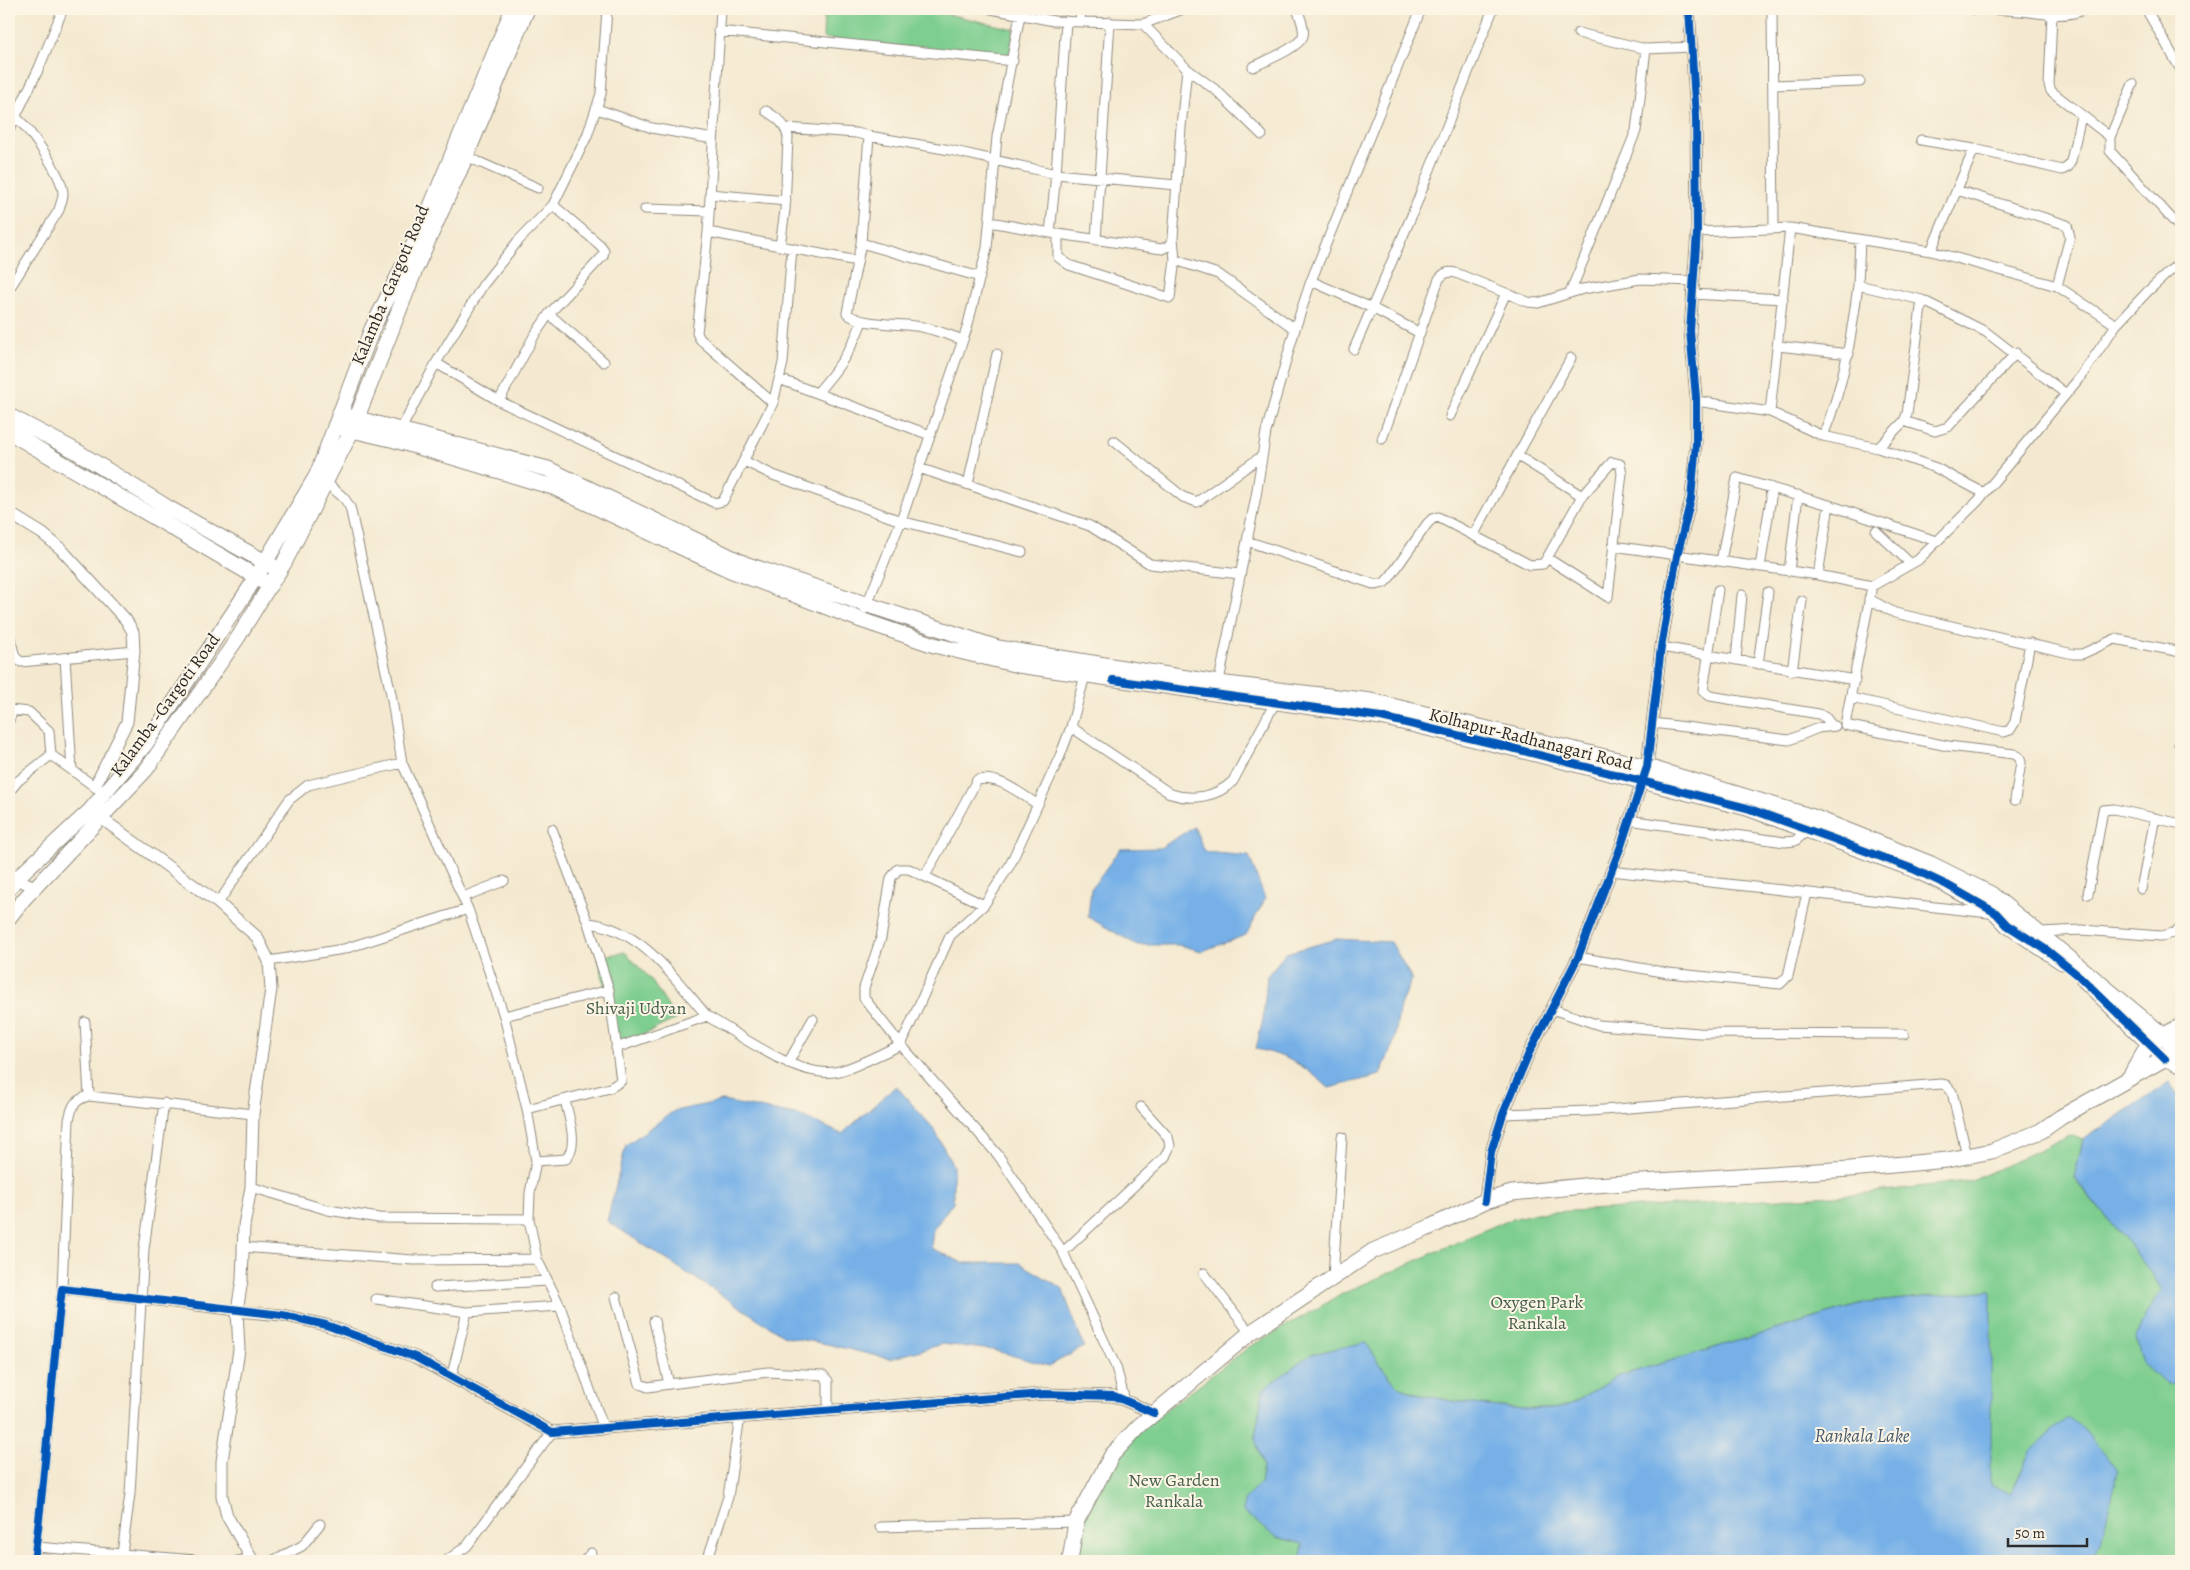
<svg xmlns="http://www.w3.org/2000/svg" width="2190" height="1570" font-family="Alegreya,serif">
<rect width="100%" height="100%" fill="#fcf5e5"/>
<filter id="ink" filterUnits="userSpaceOnUse"><feTurbulence type="fractalNoise" baseFrequency=".02" numOctaves="2"/><feDisplacementMap in="SourceGraphic" scale="10" xChannelSelector="R" yChannelSelector="G"/><feConvolveMatrix kernelMatrix="1 2 1 2 8 2 1 2 1" color-interpolation-filters="sRGB"/></filter>
<filter id="wash" filterUnits="userSpaceOnUse"><feTurbulence type="fractalNoise" baseFrequency=".0096" numOctaves="4" result="noise"/><feDisplacementMap in="SourceGraphic" scale="20" xChannelSelector="R" yChannelSelector="G"/><feGaussianBlur stdDeviation="1.12" result="paint"/><feColorMatrix in="noise" values="0 0 0 0 0 0 0 0 0 0 0 0 0 0 0 0 0 1.4 0 .05"/><feComposite in="paint" operator="in"/></filter>
<g filter="url(#wash)">
<rect width="100%" height="100%" fill="#f4e9d0"/>
<path fill="#7ece8f" stroke="#547c5d" d="M803,9H925L1014,29L1009,58L823,38L824,13Z
M625,952L651,980L676,1019L616,1048L599,957Z
M2070,1135L2083,1140L2074,1179L2133,1249L2163,1289L2145,1316L2167,1384L2181,1382V1558L2094,1561L2092,1559L2101,1543L2030,1451L2010,1496L1990,1484V1290L1865,1303L1616,1377C1599,1387 1582,1400 1563,1407C1539,1415 1415,1400 1397,1385C1386,1375 1374,1354 1365,1342L1263,1389L1255,1438L1263,1466L1260,1484L1244,1500L1277,1537L1304,1544L1300,1561H1070L1076,1522L1112,1455L1164,1411L1249,1347L1344,1293L1505,1221L1536,1213L1851,1195L1974,1180Z"/>
<path fill="#76b0e7" stroke="#506e89" d="M1194,827L1205,852L1249,856L1265,899L1246,935L1202,951L1179,945H1137L1088,917L1091,889L1120,849L1160,848Z
M1337,939L1391,942L1412,979L1400,1005L1394,1042L1380,1075L1329,1088C1306,1067 1287,1055 1256,1049L1263,1019L1267,976L1286,953Z
M2169,1082L2181,1099V1382L2167,1384L2142,1365L2136,1337L2145,1316L2163,1289L2133,1249L2074,1178L2083,1140Z
M896,1086L934,1129L953,1166V1202L933,1230L931,1248L963,1263H1020L1062,1288L1084,1347L1049,1366L993,1350L942,1344L890,1359L827,1344L786,1337L607,1221L626,1145L674,1111L722,1101L801,1116L842,1134Z
M1991,1290V1484L2011,1495L2030,1451L2068,1417L2091,1436L2117,1471L2101,1543L2091,1561H1300L1303,1544L1277,1537L1243,1512L1244,1500L1260,1484L1263,1466L1255,1438L1263,1389L1312,1354L1365,1342C1374,1354 1386,1375 1397,1385C1415,1400 1539,1415 1563,1407C1582,1400 1599,1387 1616,1377L1866,1303Z
M2181,1558V1561H2129L2130,1560Z"/>
</g>
<g filter="url(#ink)">
<g fill="none" stroke-linecap="round" stroke-linejoin="round">
<defs>
<path id="minor" d="M991,9L1054,21L1143,24L1183,9
M1772,9L1774,227
M1973,9C1989,9 2005,10 2020,11C2042,13 2064,19 2085,9
M2146,9L2181,70
M2052,15L2049,85L2051,91L2110,137
M1080,22L1081,9
M1143,24L1187,69L1217,91L1262,135
M718,31L1013,61
M1578,33L1646,49L1693,47
M1253,67C1265,61 1299,48 1303,36C1305,28 1300,17 1297,9
M2133,84L2110,137V151L2181,229
M1773,85L1860,82
M597,109L652,128L713,139
M766,111C777,118 785,123 788,137L785,210L780,246
M786,128L856,133L869,136L861,243L847,313C858,326 903,323 922,327C936,330 949,335 963,340
M9,130L39,68L63,9
M869,136L950,150L1056,174L1176,185
M1921,140L1974,149L2062,170L2068,167L2071,161L2081,116
M463,155L538,188
M1957,190L2067,225L2070,237L2057,286
M710,194L786,201
M645,209L709,211
M990,222L1056,234
M708,232L857,261
M1697,232L1790,228L1931,251L2057,286L2116,325
M1050,233L1056,174L1066,21
M1173,238L1175,260L1170,298L1069,265L1058,257V234L1162,249L1170,245L1173,238L1181,127L1187,69
M1096,240L1110,22
M1860,240L1858,285L1922,300L1986,332L2066,394
M861,243L980,277
M1931,251L1974,149
M1175,260L1218,274L1295,329
M1311,281L1372,308L1420,333
M9,289L59,210C60,205 63,199 63,194C63,175 30,130 16,117
M1570,293L1636,131L1646,49
M1692,294L1783,299
M549,314L604,362
M1778,346L1849,354
M1354,349L1412,215L1493,9
M436,363L483,285L518,241L553,205L587,136L601,94L607,9
M779,379L930,435
M817,393C837,370 852,350 862,321
M499,401L534,336L549,314L603,256L604,250L600,245L553,205
M1696,401L1770,412L1823,436L1878,448L1936,468L1984,493
M773,403L783,363L792,248
M1770,412L1790,228
M1450,416L1506,293
M1904,421L1935,431L1948,427L2016,353
M399,433L436,363L499,401L715,503L723,501L773,403L700,339L697,333L708,232L721,9
M1823,436C1844,384 1851,340 1858,285
M1382,439L1439,279C1444,273 1448,271 1456,273L1528,302L1538,303L1583,289L1640,279L1693,281
M1114,441L1183,497L1197,502L1262,456
M1878,448L1904,421L1907,414L1922,300
M1518,456L1582,496
M744,461L773,475L901,521L1022,552
M1612,462L1620,464L1622,473L1608,597L1547,558L1582,496Z
M919,468L1090,526L1150,564L1240,574
M322,479L344,498L350,507L391,694L402,763L468,909L504,1016L527,1109L536,1161L530,1193L529,1219L537,1259L560,1306L604,1429
M968,484L997,354
M1876,531L1911,564
M1474,534L1571,358
M1247,541L1376,585L1384,583L1390,577L1427,524L1432,519L1438,517L1530,565L1543,564L1547,558
M1613,546L1818,575L1872,586L1918,560L1978,501L2081,376L2116,325L2148,291L2181,261
M1721,561L1737,478L1829,505L1936,541
M1760,567L1771,498L1770,487
M1789,571L1798,495
M1818,575L1829,505
M1872,586L1845,725L1948,746L2014,754L2019,757L2021,762L2015,800
M1718,590L1703,691L1710,696L1819,714L1826,718L1832,726
M1869,599L1895,613L2073,654H2082L2115,639L2181,652
M865,609L901,521L967,328L987,248L997,137L1020,15
M9,634L15,657L21,662L134,651
M1661,647L1855,680
M65,658L72,770
M1736,660L1742,595
M1758,664L1768,592
M1792,671L1802,601
M1218,686L1256,496L1266,432L1295,329L1311,281L1421,9
M1851,698L2004,732L2010,730L2015,722L2030,643
M9,710L29,712L49,731L51,755L98,789
M9,720L13,711
M1653,723L1789,740L1818,728L1835,726
M1071,727L1171,794C1192,801 1217,797 1233,781L1276,701
M2179,744H2181
M9,792L18,781L51,755
M1628,820L1785,842L1795,841L1808,830
M1611,871L1989,913
M925,876L977,780C999,775 1019,793 1037,804
M2141,889L2155,818
M2088,894L2103,810L2114,809L2181,824
M463,897L504,881
M218,903L289,800L308,785L402,763
M984,905L909,869H898L891,878L881,938L864,988V998L901,1045L950,936L984,905L1010,865L1060,756L1071,727L1086,672
M588,923C641,928 675,979 707,1016L616,1048
M2040,932L2082,930L2161,936L2174,933L2181,927
M1578,957L1668,973L1780,984L1788,976L1807,893
M269,961L344,949L468,909
M1552,1009L1599,1025L1699,1033L1904,1034
M504,1016L609,990
M707,1016C740,1035 796,1077 834,1072C852,1070 883,1052 901,1045L998,1155L1063,1252L1116,1367L1125,1401
M85,1022L89,1096
M788,1063L813,1019
M527,1109L610,1088L621,1081L609,990L588,923L552,829
M1503,1114L1590,1111L1941,1084L1946,1085L1952,1092L1967,1156
M536,1161L566,1159C579,1144 569,1119 565,1100
M251,1187L328,1210L379,1218L529,1219
M242,1247L413,1260L537,1259
M1063,1252L1165,1157L1170,1146L1168,1137L1141,1107
M1204,1273L1250,1333
M1333,1277L1342,1137
M435,1287L548,1281
M62,1289L69,1120C72,1106 74,1100 89,1096L253,1114
M616,1297L640,1384L648,1387L669,1384
M376,1299L467,1312
M654,1321L669,1384L768,1372L823,1375L828,1381V1409
M452,1375L467,1312L560,1306
M880,1527L1076,1522
M36,1547L208,1561
M122,1554L130,1494L144,1249L164,1103
M34,1561C46,1471 51,1380 62,1289L237,1311
M237,1561L252,1559
M272,1561L302,1546L320,1524
M446,1561L467,1546L552,1432
M584,1561L591,1553
M707,1561L728,1497L740,1416"/>
<path id="tertiary" d="M9,513L43,534L61,549L126,620L133,632L134,651L127,722L95,786
M94,813L218,903L257,937L269,961L271,989L253,1114L251,1187L244,1226L242,1280L237,1311L239,1350L222,1461V1496L227,1516L253,1561
M9,876L35,887
M1485,1201L1491,1152L1503,1114L1529,1053L1578,957L1621,846L1647,767L1661,647L1677,556L1691,499L1696,443V397L1690,331L1697,232L1696,117L1689,9
M237,1311L282,1315L326,1325L415,1357L552,1432L1044,1394L1114,1396L1154,1413"/>
<path id="secondary" d="M9,889L17,878L90,810L146,744L257,576
M9,918L24,899L146,770L237,639L270,585
M2165,1059L2181,1066"/>
<path id="primary" d="M339,414L548,469L745,564L998,648L1218,683L1371,701L1647,767L1813,817L1931,864L1991,894L2163,1035L2178,1051
M9,416L76,451L168,508L274,567
M335,426L395,440L553,487L730,570L861,620L934,645L1018,665L1381,717L1516,749L1747,808L1913,869L1947,885L1996,913L2007,925L2062,962
M9,432L270,585L284,563L352,430L416,267L466,156L527,9
M257,576L317,475L372,329L422,228L513,9
M2084,980L2165,1059
M2130,1077L2149,1043L2181,1026
M1070,1561L1076,1522L1112,1455L1139,1426L1250,1333L1373,1251L1428,1228L1485,1201L1512,1193L1594,1185L1850,1169L1947,1160L1992,1151L2041,1131L2061,1117L2171,1055"/>
</defs>
<use href="#minor" stroke="#908a7e" stroke-width="11"/>
<use href="#tertiary" stroke="#908a7e" stroke-width="13"/>
<use href="#secondary" stroke="#908a7e" stroke-width="16"/>
<use href="#primary" stroke="#908a7e" stroke-width="17"/>
<use href="#minor" stroke="#fff" stroke-width="9"/>
<use href="#tertiary" stroke="#fff" stroke-width="11"/>
<use href="#secondary" stroke="#fff" stroke-width="14"/>
<use href="#primary" stroke="#fff" stroke-width="15"/>
<defs>
<path id="cycleway" d="M1113,680L1381,717L1516,749L1747,808L1831,838L1913,869L1947,885L1996,913L2007,925L2048,951L2079,976L2165,1059
M1485,1201L1491,1152L1503,1114L1529,1053L1578,957L1621,846L1647,767L1661,647L1677,556L1691,499L1696,443V397L1690,331L1697,232L1696,117L1689,9
M34,1561C46,1471 51,1380 62,1289L282,1315L326,1325L415,1357L552,1432L1044,1394L1114,1396L1154,1413"/>
</defs>
<use href="#cycleway" stroke="#fcf5e5" stroke-width="11"/>
<use href="#cycleway" stroke="#0057b8" stroke-width="8"/>
</g>
</g>
<g text-anchor="middle" stroke-width="4" stroke-linejoin="round" paint-order="stroke">
<g font-size="18" fill="#2b2b2b" stroke="#fcf5e5">
<text transform="translate(390 285) rotate(-67)" y="6">Kalamba -Gargoti Road</text>
<text transform="translate(165 705) rotate(-54)" y="6">Kalamba -Gargoti Road</text>
<text transform="translate(1531 739) rotate(14)" y="6">Kolhapur-Radhanagari Road</text>
</g>
<g font-size="18" fill="#445c49" stroke="#fcf5e5">
<text x="636" y="1014">Shivaji Udyan</text>
<text x="1537" y="1308">Oxygen Park<tspan x="1537" dy="21">Rankala</tspan></text>
<text x="1174" y="1486">New Garden<tspan x="1174" dy="21">Rankala</tspan></text>
</g>
<g font-size="19" font-style="italic" fill="#455a6d" stroke="#fcf5e5">
<text x="1862" y="1442">Rankala Lake</text>
</g>
</g>
<rect width="2190" height="1570" fill="none" stroke="#fcf5e5" stroke-width="30"/>
<path d="M2008 1538v8h79v-8" fill="none" stroke="#2b2b2b" stroke-width="2.5"/>
<text x="2015" y="1538" font-size="15" fill="#2b2b2b" stroke="#fcf5e5" stroke-width="4" paint-order="stroke">50 m</text>
</svg>
